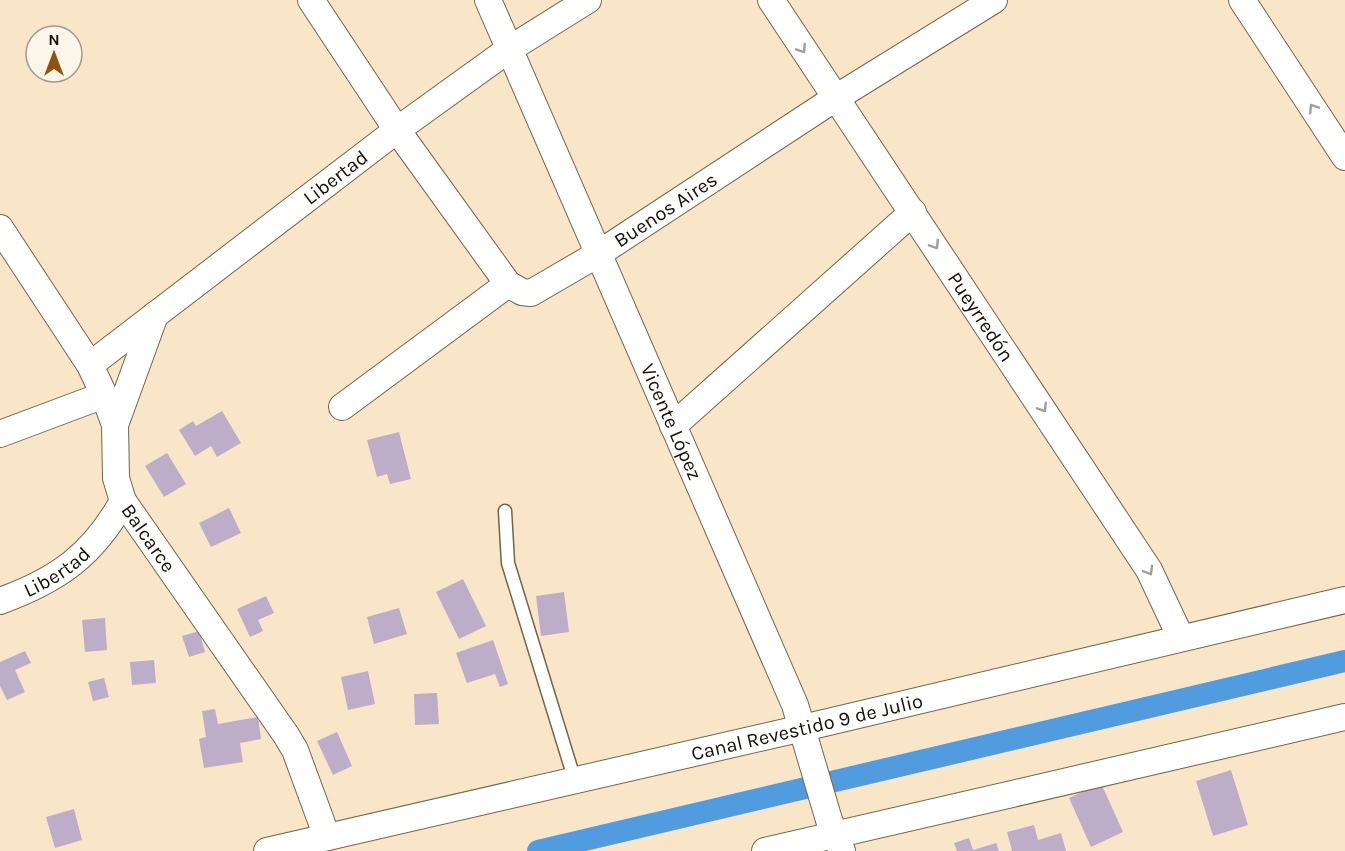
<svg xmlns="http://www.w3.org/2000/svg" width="1345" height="851" font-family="Karla,sans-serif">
<rect width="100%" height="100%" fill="#f9e6c9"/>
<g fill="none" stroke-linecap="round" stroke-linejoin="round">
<path stroke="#519bdf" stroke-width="22" d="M538,851L1345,661"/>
</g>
<path fill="#beadc9" d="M222,411L241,443L217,457L211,446L195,456L179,430L193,421L196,426Z
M399,432L411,479L390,484L387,474L377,477L367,440Z
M167,453L186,484L164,497L145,466Z
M229,508L241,533L211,547L199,523Z
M463,579L486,626L459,639L436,592Z
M564,592L569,632L541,636L536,596Z
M266,596L274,613L258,620L263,631L250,637L237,609Z
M399,608L407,634L374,644L367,617Z
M105,618L107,650L85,652L82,620Z
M199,631L205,652L189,657L182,636Z
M493,640L508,684L500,687L495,674L467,683L456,653Z
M25,651L31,663L15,670L25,692L7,700L0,686V662Z
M154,660L156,683L132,685L130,662Z
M368,671L375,704L348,710L341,677Z
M104,678L109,697L93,701L88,682Z
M437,693L439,724L415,725L414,694Z
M215,709L218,724L258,717L261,739L240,743L243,762L204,768L199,739L206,737L202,711Z
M337,732L352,766L333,775L317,741Z
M1231,770L1248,825L1213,836L1196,781Z
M1101,783L1123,832L1091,847L1069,798Z
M74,809L82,840L55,848L46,817Z
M1034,825L1038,840L1061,833L1066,851H1012L1007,832Z
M969,838L973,850L996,843L999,851H957L954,843Z"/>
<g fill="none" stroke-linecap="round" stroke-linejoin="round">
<defs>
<path id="lane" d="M505,511L508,563L575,781"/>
<g id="street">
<path d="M311,0L397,130L508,284"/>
<path id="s1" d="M488,0L795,705L829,820L842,851"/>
<path id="s2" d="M771,0L1149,570L1181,638"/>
<path d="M1242,0L1345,157"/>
<path id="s3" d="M0,228L90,365L104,395L115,425L116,478L123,501L286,735L295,750L327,837"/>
<path id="s4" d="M90,365L397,130L508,50L588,0"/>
<path id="s5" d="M342,407L508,284L522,292L531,293L598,254L834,99L994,0"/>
<path d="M115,425L155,315"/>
<path d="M673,426L913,212"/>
<path d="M0,434L104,395"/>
<path id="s6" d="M0,601C58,580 93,555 123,501"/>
<path id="s7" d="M267,851L803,728L1345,600"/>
<path d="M765,851L1345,717"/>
</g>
</defs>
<use href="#lane" stroke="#74644a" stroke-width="15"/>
<use href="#street" stroke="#74644a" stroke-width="28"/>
<use href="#lane" stroke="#fff" stroke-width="12"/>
<use href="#street" stroke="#fff" stroke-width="26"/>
</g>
<defs><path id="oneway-chevron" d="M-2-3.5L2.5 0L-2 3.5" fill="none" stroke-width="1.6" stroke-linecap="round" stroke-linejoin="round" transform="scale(1.5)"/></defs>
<g stroke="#a19f9b">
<use href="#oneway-chevron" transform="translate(802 49) rotate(57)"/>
<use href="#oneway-chevron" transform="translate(1313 108) rotate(-123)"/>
<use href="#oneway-chevron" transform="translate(935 245) rotate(57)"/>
<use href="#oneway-chevron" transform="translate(1043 408) rotate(57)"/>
<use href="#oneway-chevron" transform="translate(1149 571) rotate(60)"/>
</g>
<g text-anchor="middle" stroke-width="5" stroke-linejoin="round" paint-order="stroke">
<g font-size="20" fill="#150f05" stroke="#fcf5e9">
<text dy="7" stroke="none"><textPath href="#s4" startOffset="309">Libertad</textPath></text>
<text dy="7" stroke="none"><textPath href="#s5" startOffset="390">Buenos Aires</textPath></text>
<text dy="7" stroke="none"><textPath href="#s2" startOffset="380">Pueyrredón</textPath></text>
<text dy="7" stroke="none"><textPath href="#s1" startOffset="460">Vicente López</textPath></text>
<text dy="7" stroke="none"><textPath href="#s3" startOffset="351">Balcarce</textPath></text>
<text dy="7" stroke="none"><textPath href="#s6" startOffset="64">Libertad</textPath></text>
<text dy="7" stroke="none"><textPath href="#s7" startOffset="554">Canal Revestido 9 de Julio</textPath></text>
</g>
</g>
<g transform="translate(54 54)"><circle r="28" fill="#fcf5e9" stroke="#a0998e" stroke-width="1.5"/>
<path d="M0-4.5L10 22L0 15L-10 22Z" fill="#8e540e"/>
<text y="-9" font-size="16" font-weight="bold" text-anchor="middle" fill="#150f05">N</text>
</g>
</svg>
